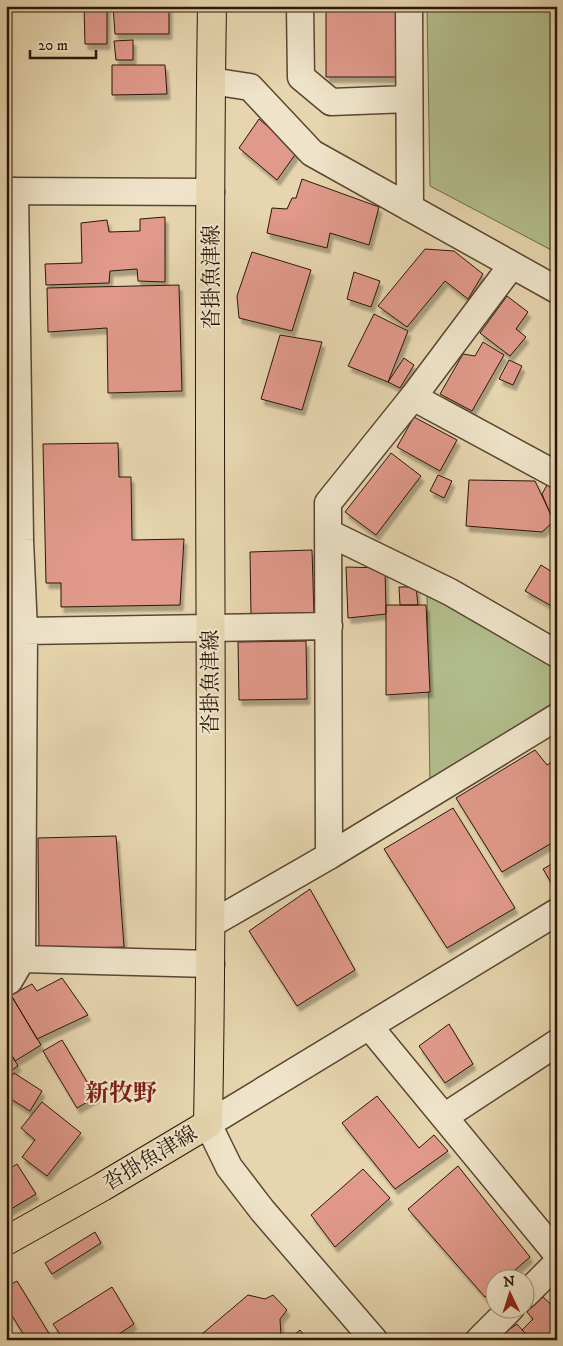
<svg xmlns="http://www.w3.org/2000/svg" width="563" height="1346" font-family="'IM FELL DW Pica','Noto Serif JP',serif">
<defs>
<filter id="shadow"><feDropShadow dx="3" dy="5.5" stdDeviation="1" flood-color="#0004"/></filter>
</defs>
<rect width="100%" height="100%" fill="#e6d5ae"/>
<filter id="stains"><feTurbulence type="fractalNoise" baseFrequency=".004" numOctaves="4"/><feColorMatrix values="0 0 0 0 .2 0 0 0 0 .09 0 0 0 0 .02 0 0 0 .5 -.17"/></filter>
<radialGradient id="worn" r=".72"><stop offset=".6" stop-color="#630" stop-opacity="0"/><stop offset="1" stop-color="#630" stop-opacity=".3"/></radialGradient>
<path fill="#b2be8c" stroke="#6e6a4a" d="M427,6H557V253L430,186Z
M427,591L557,667V708L430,785Z"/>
<path fill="#e0998b" stroke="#2a1608" filter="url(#shadow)" d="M84,6H107V44H85Z
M113,6H169V34H115Z
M326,6H397V77H326Z
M133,40V60H116L114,41Z
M112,65H165L167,94L112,95Z
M259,119L297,152L277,180L239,148Z
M302,179L379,207L369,245L330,233L327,248L267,233L272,208L287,209L292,198H296Z
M165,217V282L138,281L137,269L110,271L109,283L46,285L45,264L82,263L81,223L107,220L109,232L140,231V219Z
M425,249L454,251L483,274L468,299L445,281L407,327L378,306Z
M252,252L311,270L292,331L239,318L237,296Z
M354,272L380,281L371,307L347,299Z
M179,285L182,391L108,393L107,328L48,332L47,288Z
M507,296L528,312L516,329L526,337L510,356L480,333Z
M374,314L408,331L388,382L348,366Z
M280,335L322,342L302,410L261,399Z
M483,342L504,355L472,411L440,394L463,354L475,356Z
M404,358L414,365L400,388L388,382Z
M509,360L522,366L513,385L499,379Z
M414,417L457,440L440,471L397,447Z
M118,443L119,477H131L132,540L184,539L180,605L61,607V583H46L43,444Z
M391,453L421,476L376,535L345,512Z
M438,475L452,481L444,498L430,491Z
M469,480L535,481L554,521L542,532L466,526Z
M547,485L557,489V512L552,518L542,494Z
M312,550L314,615L251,616L250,552Z
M541,565L557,575V609L525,591Z
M346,567L385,568L386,614L348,618Z
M399,587H416L418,605H400Z
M386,605H426L430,692L386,695Z
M306,641L307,699L239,700L238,642Z
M535,750L547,765L557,759V840L502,872L456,798Z
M453,808L515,908L447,948L384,849Z
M116,836L124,947L39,949L38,838Z
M557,861V888L555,889L543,869Z
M310,889L355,970L297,1006L249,931Z
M62,978L88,1015L37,1039L11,995L32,984L37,991Z
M11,995L41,1045L15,1061L6,1045V997Z
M449,1024L473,1064L445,1083L419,1046Z
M62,1040L96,1097L77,1108L43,1051Z
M6,1045L18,1066L6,1074Z
M14,1073L42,1091L30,1111L6,1096V1086Z
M377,1096L419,1148L434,1135L448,1151L395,1189L342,1123Z
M42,1102L81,1133L47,1176L22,1157L35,1140L21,1128Z
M17,1164L36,1194L6,1212V1171Z
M458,1166L530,1257L506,1278H496V1288L485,1297L408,1209Z
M363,1169L390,1198L335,1247L311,1215Z
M95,1232L101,1243L52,1274L45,1263Z
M17,1281L53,1340H27L6,1306V1287Z
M112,1287L134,1324L110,1340H64L53,1324Z
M248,1295L265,1299L273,1295L287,1310L280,1319L281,1336L276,1340H207L202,1334Z
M543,1297L557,1310V1340H532L522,1330L533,1319L527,1312Z
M517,1324L531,1340H500L497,1338Z
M300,1330L308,1340H288Z"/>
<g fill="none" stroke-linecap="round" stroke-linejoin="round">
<defs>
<path id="minor" d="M300,6L301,77L331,102L409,99
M409,6L410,208
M211,81L250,87L312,153L557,290
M6,191L211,192
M413,397L557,475
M329,533L450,592L557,654
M24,631L329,626
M329,856L328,503L413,397L512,265
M211,924L329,856L557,717
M22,959L211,964
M6,982L9,981L22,959L24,631L20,540L15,191
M369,1026L557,1254
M444,1117L557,1043
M526,1294L557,1263
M374,1340L262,1210L229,1167L208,1124L557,912
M479,1340L511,1308"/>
<path id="major" d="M6,1241L102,1187L208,1124C215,751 206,379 212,6"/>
</defs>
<use href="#minor" stroke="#594632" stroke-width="29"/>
<use href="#major" stroke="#2a1608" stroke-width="30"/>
<use href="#minor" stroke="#efe4ca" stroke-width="26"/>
<use href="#major" stroke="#e6d5ae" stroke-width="28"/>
</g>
<g text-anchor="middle" stroke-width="4" stroke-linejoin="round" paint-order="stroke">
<g font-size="21" fill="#2a1608" stroke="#efe4ca">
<text transform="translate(211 277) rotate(-90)" y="7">沓掛魚津線</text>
<text transform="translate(210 682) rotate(-90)" y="7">沓掛魚津線</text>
<text transform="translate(150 1158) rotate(-31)" y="7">沓掛魚津線</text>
</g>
<g font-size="24" font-weight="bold" fill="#7a1f14" stroke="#efe4ca">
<text x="121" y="1101">新牧野</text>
</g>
</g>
<rect width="563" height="1346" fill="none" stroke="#e6d5ae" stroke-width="25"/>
<rect x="8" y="8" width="548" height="1331" fill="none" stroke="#2a1608" stroke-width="2.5"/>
<rect x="12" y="12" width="538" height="1321" fill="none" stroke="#2a1608"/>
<g transform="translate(510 1294) rotate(356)"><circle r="24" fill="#efe4ca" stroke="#a0927c"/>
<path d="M0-4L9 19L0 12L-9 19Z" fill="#8f2418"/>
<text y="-8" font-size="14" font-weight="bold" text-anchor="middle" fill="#2a1608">N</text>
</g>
<path d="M30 50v8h66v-8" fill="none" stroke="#2a1608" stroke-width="2.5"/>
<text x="38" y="50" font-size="15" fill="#2a1608" stroke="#efe4ca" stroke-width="4" paint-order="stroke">20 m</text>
<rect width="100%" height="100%" filter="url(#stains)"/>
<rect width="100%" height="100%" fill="url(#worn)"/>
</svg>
